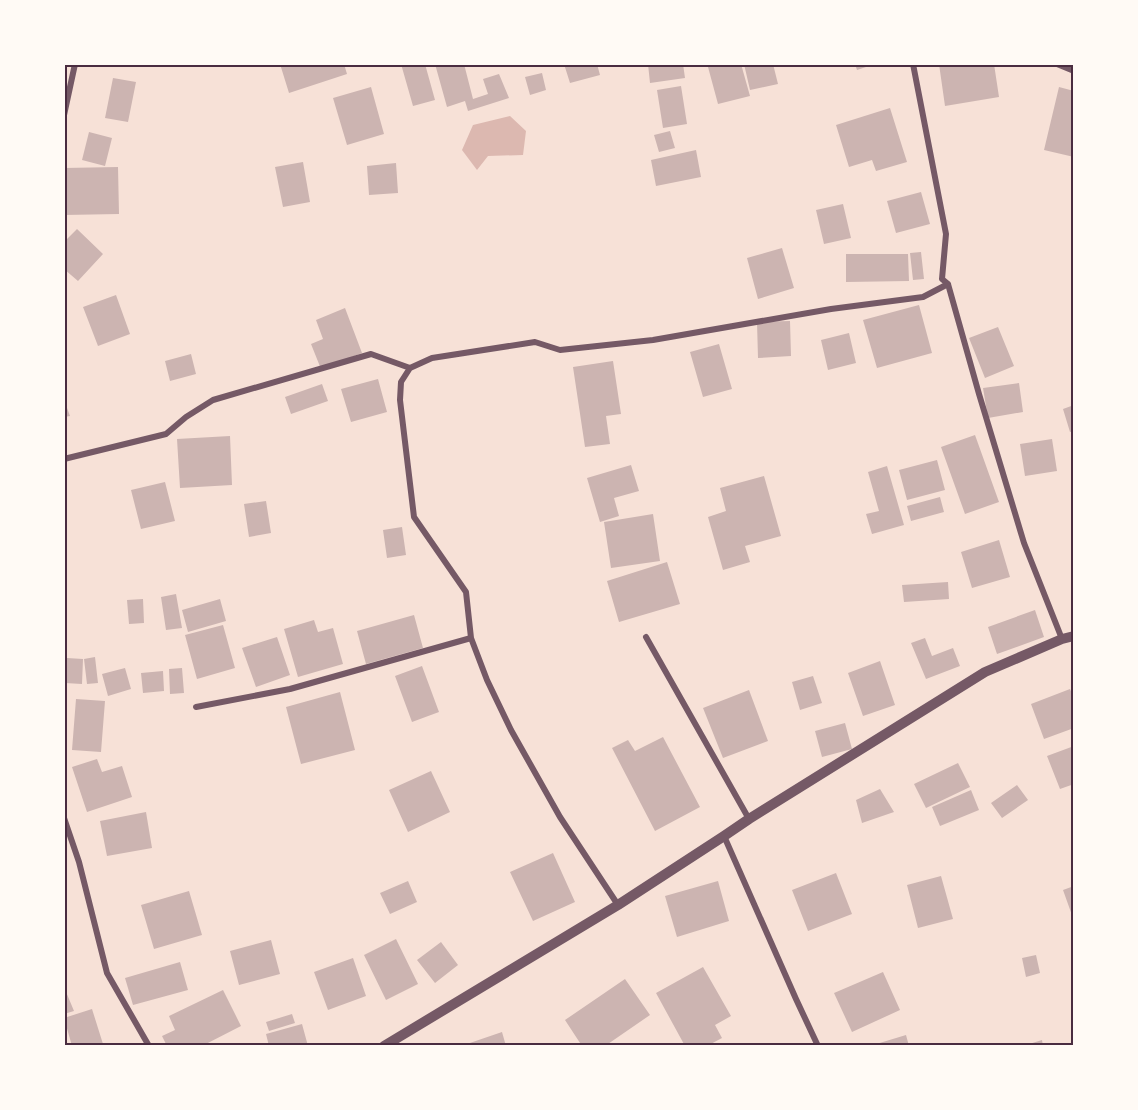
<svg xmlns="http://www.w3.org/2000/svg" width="1138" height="1110" font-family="'Noto Serif',serif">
<rect width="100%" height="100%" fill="#f7e1d7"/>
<path fill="#dcb8b0" d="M510,116L526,131L523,155L488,156L477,170L462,150L473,125Z"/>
<path fill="#ccb4b1" d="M280,64H344L347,74L289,93Z
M401,64H425L435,100L413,106Z
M435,64H464L473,99L488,94L483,79L499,74L509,98L468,111L465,101L447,107Z
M564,64H597L600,75L570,83Z
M648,64H683L685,78L650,83Z
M718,64H741L750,96L718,104L708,67Z
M744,64H773L778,84L750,90Z
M855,64H872V65L857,70Z
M939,64H994L999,97L945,106Z
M542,73L546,90L530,95L525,77Z
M113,78L136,82L128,122L105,118Z
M681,86L687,124L663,128L657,90Z
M371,87L384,134L347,145L333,98Z
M1059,87L1074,91V157L1044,150Z
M890,108L907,162L876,171L872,160L849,167L836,125Z
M670,131L675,148L659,152L654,135Z
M89,132L112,138L105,166L82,160Z
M696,150L701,177L656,186L651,160Z
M303,162L310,202L283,207L275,167Z
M396,163L398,193L369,195L367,166Z
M118,167L119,214L64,215V168Z
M921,192L930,224L896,233L887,201Z
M843,204L851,238L824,244L816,210Z
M77,229L103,254L78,281L64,269V242Z
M782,248L794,288L758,299L747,258Z
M921,252L924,279L913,280L910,253Z
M846,254H908L909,281L846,282Z
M116,295L130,334L98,346L83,307Z
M919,305L932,353L877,368L863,320Z
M345,308L362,353L321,369L311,344L323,339L316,320Z
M790,321L791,356L758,358L757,322Z
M998,327L1014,366L985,378L969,338Z
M849,333L856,363L828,370L821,340Z
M719,344L732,389L703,397L690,352Z
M191,354L196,374L170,381L165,361Z
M613,361L621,414L606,416L610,444L585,447L573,367Z
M378,379L387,412L351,422L341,389Z
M1019,383L1023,412L988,418L983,388Z
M322,384L328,401L291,414L285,397Z
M64,400L70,416L64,417Z
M1074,405V431L1070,432L1063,409Z
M975,435L999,502L965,514L941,447Z
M230,436L232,485L180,488L177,439Z
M1052,439L1057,471L1025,476L1020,444Z
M937,460L945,490L907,500L899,470Z
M631,465L639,491L614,498L619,516L600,522L587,478Z
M887,466L904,525L872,534L866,514L879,511L868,472Z
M764,476L781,536L745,546L750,562L723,570L708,517L726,511L720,488Z
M165,482L175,521L141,529L131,490Z
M940,497L944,512L911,521L907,506Z
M266,501L271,533L249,537L244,504Z
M653,514L660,561L611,568L604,522Z
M402,527L406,555L387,558L383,530Z
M999,540L1010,577L972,588L961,552Z
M667,562L680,604L619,622L607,581Z
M948,582L949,599L904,602L902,585Z
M176,594L182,628L166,630L161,597Z
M143,599L144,623L129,624L127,600Z
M220,599L226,621L188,632L182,610Z
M1035,610L1044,637L997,654L988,627Z
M414,615L423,648L366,664L357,631Z
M314,620L318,632L333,628L343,664L298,677L284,629Z
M223,625L235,668L197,679L185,635Z
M277,637L290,675L256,687L242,648Z
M925,638L932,656L953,648L960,666L926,679L911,643Z
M95,657L98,683L87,684L84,659Z
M67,658L83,659L82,684L65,683Z
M880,661L895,705L863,716L848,673Z
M422,666L439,712L412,722L395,676Z
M125,668L131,689L108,696L102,674Z
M182,668L184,693L170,694L169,669Z
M163,671L164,691L143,693L141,673Z
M813,676L822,703L800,710L792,682Z
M1070,689L1074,698V728L1044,739L1031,704Z
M749,690L768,741L723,758L703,708Z
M340,692L355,750L301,764L286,707Z
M76,699L105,701L101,752L72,750Z
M845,723L852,749L822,757L815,731Z
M663,737L700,807L655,831L612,748L628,740L635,751Z
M1074,746V784L1060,789L1047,756Z
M97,759L102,772L122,766L132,797L87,812L72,767Z
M958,763L970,787L926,808L914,784Z
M431,771L450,812L408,832L389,790Z
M1017,785L1028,800L1002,818L991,803Z
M880,789L894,812L862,823L856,800Z
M971,790L979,810L940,826L932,807Z
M146,812L152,848L107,856L100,821Z
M553,853L575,902L533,921L510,872Z
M836,873L852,914L808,931L792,890Z
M941,876L953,919L918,928L907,885Z
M408,881L417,902L390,914L380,893Z
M718,881L729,921L677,937L665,896Z
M1074,886V918H1073L1063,890Z
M189,891L202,935L154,949L141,905Z
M396,939L418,984L386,1000L364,955Z
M271,940L280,974L239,985L230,951Z
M441,942L458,965L435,983L417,960Z
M1036,955L1040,973L1026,977L1022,958Z
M353,958L366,996L328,1010L314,972Z
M180,962L188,990L133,1005L125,978Z
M703,967L731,1016L715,1025L722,1038L707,1046H685L656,993Z
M883,972L900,1010L852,1032L834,993Z
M625,979L650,1015L605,1046H582L565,1020Z
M64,987L74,1011L64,1014Z
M223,990L241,1026L202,1046H167L162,1036L175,1030L169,1016Z
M92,1009L103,1044L99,1046H72L64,1018Z
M292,1014L295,1023L269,1031L266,1022Z
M302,1024L308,1046H269L266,1034Z
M502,1032L506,1046H464V1045Z
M906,1035L909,1046H873V1045Z
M1042,1040L1043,1046H1026V1045Z"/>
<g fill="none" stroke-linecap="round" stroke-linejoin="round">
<path stroke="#755966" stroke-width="6" d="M1057,64L1074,71
M64,115L75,64
M948,284L979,394L1024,543L1062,639
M64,459L166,434L186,417L213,400L371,354L410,368
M646,637L749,819
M196,707L290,689L471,638
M64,818L79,862L107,973L149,1046
M724,836L796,999L818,1046
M618,905L560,817L511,730L487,680L471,638L466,592L414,517L400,400L401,382L410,368L432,358L535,342L560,350L653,340L831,309L923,297L948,284L942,279L946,234L913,64"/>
<path stroke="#755966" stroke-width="10" d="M384,1046L618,905L724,836L749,819L985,672L1062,639L1074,636"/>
</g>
<rect width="1138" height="1110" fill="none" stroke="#fffaf5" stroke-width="132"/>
<rect x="66" y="66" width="1006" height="978" fill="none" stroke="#4a2c40" stroke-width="2"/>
</svg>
